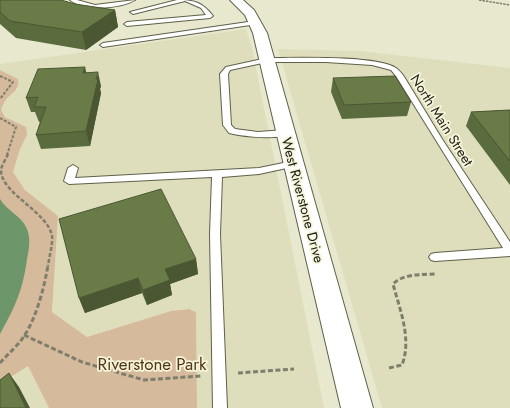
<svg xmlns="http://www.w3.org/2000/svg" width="510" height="408" font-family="Jost,sans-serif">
<rect width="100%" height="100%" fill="#e8e8cf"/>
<path fill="#dedebd" d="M246,29L252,48L324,408H197L196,312L193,310L183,309L171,311L87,337L52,312L58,216L25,190L13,172L20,149L27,135L5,117L1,110L5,101L18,89V79L0,70V64Z
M278,49L360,51L510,68V408H382Z
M28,366L49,408H0V384Z"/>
<path fill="#d6ba9c" d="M0,70L18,79C20,91 12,92 5,101C4,103 2,107 1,110L5,117L26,127L27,135L20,149L13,172L25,190L58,216L52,312L87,337L171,311L189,309L196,312L197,408H49L28,366L0,384Z"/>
<path fill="#6d966b" d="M0,199C7,211 22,216 27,229C31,239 29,249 27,259C23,290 15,307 0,334Z"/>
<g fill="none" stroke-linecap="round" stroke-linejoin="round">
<defs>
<path id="service" d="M70,0H77L95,5L135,0C120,9 84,11 70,0Z
M177,0C194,0 202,2 213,16L210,18L127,26L124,24L127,22L206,15L201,8L185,1L133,14L130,12Z
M255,21L258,23L257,24L103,47L100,45L103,43Z
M267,58C293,58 377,55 396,68C399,70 401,73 403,75L442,139L510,242V256L435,261L431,260L429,257L431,254L435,253L503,248L396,76L391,70L372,65L326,62H267L230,70L228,74L231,125L235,129L258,132L285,130L289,133C280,141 241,136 229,133L223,125L220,74L226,67Z
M293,161L296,162L298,164L296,166L259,174L222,177L220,234L227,408H213L210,234L212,177L69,184L64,181L68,168L73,165L78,168L75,178L259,168Z"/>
<path id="tertiary" d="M230,0H243L254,10L267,33L373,408H341L253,33L245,15Z"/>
</defs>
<use href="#service" stroke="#60604a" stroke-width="2"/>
<use href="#tertiary" stroke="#60604a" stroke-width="2"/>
<path stroke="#7e7e6d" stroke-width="1.5" stroke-dasharray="2.5 1" stroke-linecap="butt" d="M479,0L510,5"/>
<path stroke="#7e7e6d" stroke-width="2" stroke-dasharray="3 1.5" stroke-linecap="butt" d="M0,76L13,82L0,99
M0,118L16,127L7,155"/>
<path stroke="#7e7e6d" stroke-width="2.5" stroke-dasharray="4 2" stroke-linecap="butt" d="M8,154C6,159 1,166 1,171C2,194 48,212 52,236C53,244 49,257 48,266"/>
<path stroke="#7e7e6d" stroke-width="3" stroke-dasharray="5 2.5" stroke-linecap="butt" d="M24,335L82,362L144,380L201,376
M0,363C6,356 13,350 19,343C35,324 44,289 48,265
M389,368L402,365C412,339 400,310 393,284C404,273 422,275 436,274
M238,373L294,369"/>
<use href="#service" fill="#fff" fill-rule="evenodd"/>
<use href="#tertiary" fill="#fff" fill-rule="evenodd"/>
</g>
<path fill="#5a6b3e" d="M0,0L75,4L115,10L118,27L86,50L16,38L0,24Z
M86,73L101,86L100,89L101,93L90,146L41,149L36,135L40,122H39L35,112H31L26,98Z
M333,78L411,102L407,116L342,119L331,92Z
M510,110V185L466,126L471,112Z
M196,259L198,274L170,284L172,295L147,305L142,293L85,313L79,298Z"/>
<path fill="#4a5732" d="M115,10L118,27L86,50L82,32Z
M85,67L88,80L83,73Z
M98,72L101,86L100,89L101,93L90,146L86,131Z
M196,259L198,274L170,284L172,295L147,305L143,290L165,269Z
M138,278L142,293L85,313L79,298Z
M9,373L19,387L30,408H26Z"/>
<path fill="#697c48" stroke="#4a5732" d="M0,0H61L75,4L115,10L82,32L10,21L0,12Z
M85,67L83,73L98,72L96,79H98L86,131L36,135L46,107H34L38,97L26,98L38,69Z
M395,76L411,102L344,105L333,78Z
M510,110V161L471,112Z
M161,189L196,259L165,269L170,280L143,290L138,278L79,298L59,219Z
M9,373L26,408H0V380Z"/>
<g text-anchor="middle" stroke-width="3.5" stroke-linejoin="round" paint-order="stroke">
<g font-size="14" fill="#1e1d14" stroke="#f6f5dc">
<text transform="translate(442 120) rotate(58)" y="5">North Main Street</text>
<text transform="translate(303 200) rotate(75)" y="5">West Riverstone Drive</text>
</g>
<g font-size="17" fill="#523611" stroke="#f6f5dc">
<text x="152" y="370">Riverstone Park</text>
</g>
</g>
</svg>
